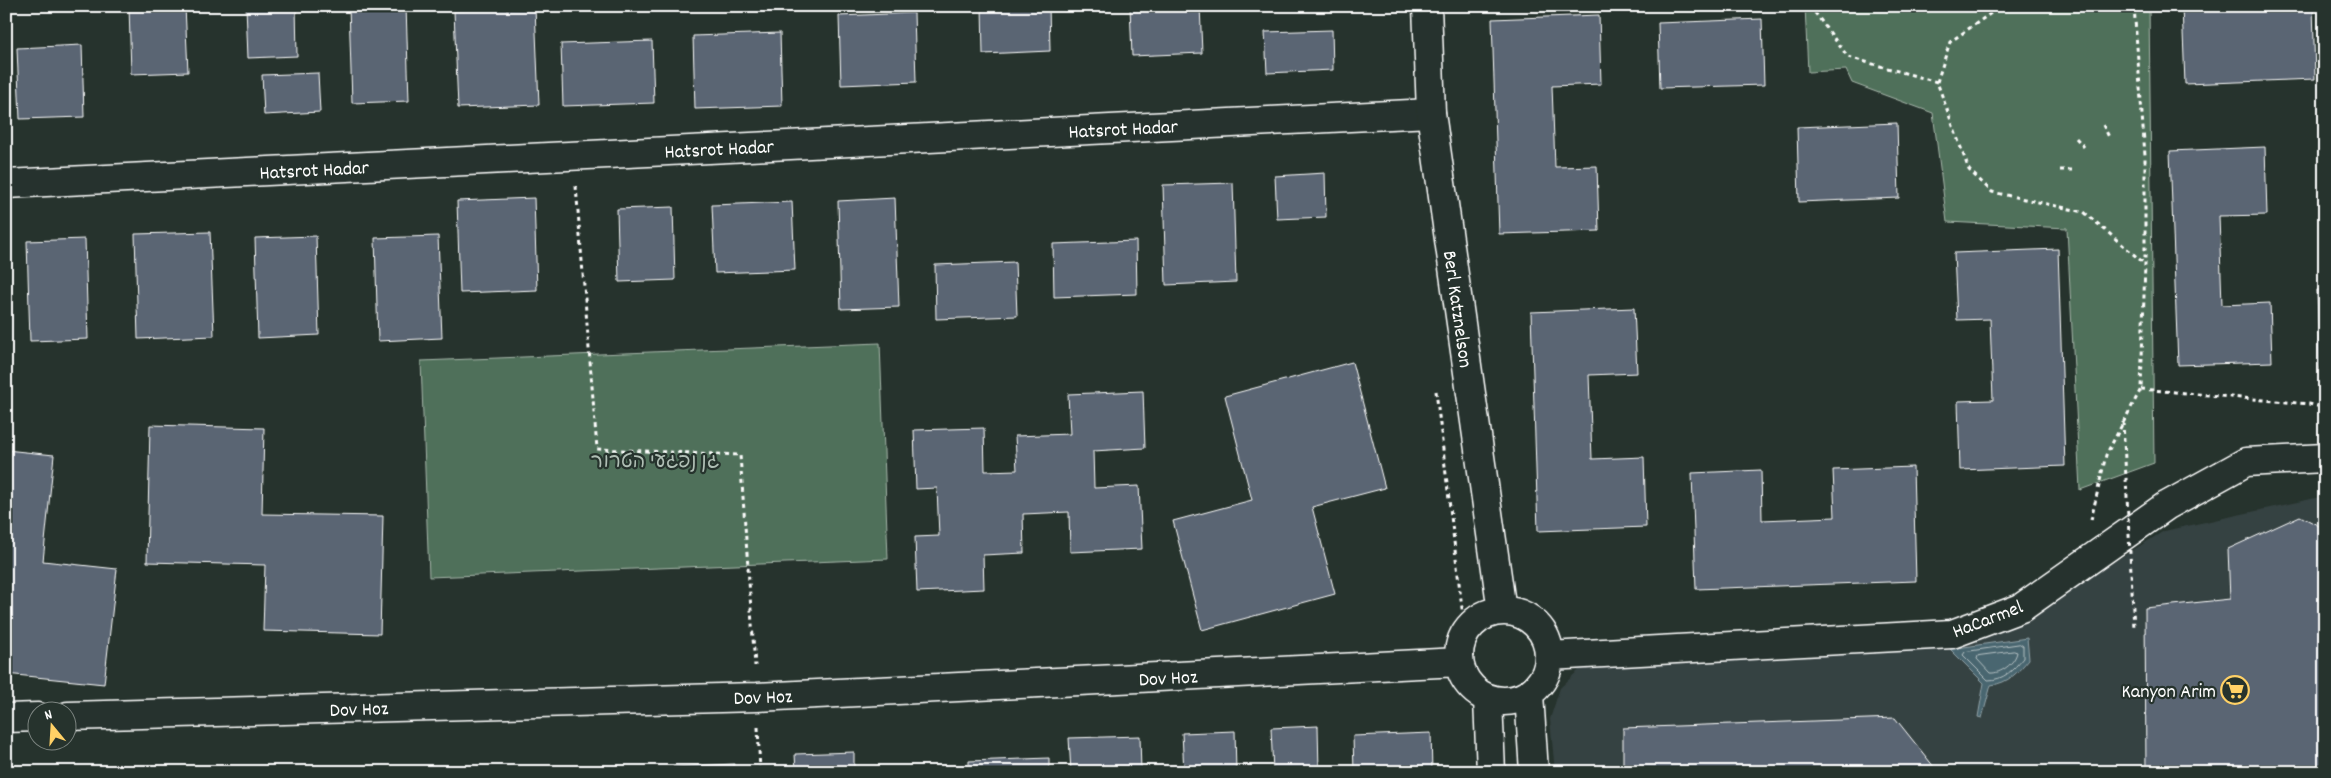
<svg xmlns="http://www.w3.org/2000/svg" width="2331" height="778" font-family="Dekko,'Playpen Sans Hebrew',sans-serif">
<rect width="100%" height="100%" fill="#26332d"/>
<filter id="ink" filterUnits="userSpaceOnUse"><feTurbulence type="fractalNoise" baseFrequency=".02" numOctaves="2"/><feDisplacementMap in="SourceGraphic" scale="10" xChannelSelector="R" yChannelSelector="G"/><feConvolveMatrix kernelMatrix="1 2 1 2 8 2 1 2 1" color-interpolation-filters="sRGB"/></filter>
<g filter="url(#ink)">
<path fill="#364242" d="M2325,496V772H1555L1550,719L1560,688L1580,669L1935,645L2028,615L2164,531Z"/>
<path fill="#50705a" stroke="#a8b8ac" d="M1805,6H2149L2154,463L2080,490L2067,228L1947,222L1933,113L1852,83L1846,70L1808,72Z
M880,343L888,559L429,577L421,361Z"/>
<path fill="#49666f" stroke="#92a3a9" d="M2027,638L2029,659C2018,672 2009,683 1991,685L1982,718L1978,717L1984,683L1950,649Z"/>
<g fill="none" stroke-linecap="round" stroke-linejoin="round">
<path stroke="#b6c2c5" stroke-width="1" d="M2020,644L2023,646V658C2013,670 2004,680 1988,680L1963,655L1965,652Z
M2014,651L2017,652C2015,663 2001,674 1990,673L1977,659L1978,656Z"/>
</g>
<path fill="#5a6573" stroke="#fff" d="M129,6H185L188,72L131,74Z
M246,6H296L297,56L248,58Z
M349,6H406L409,101L352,103Z
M982,6H1049L1050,51L983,54Z
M1130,6H1200L1202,53L1132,56Z
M2182,6H2313L2315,79L2185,84Z
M535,8L539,105L458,108L454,11Z
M914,13L916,82L841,85L839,16Z
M1599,15L1601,84L1552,86L1555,167L1597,166L1599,231L1499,234L1492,19Z
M1762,19L1764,85L1660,88L1658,23Z
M1332,30L1333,70L1267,73L1265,32Z
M780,33L782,106L695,109L693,36Z
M652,41L654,103L563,106L561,44Z
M82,45L84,117L20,119L17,48Z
M318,73L320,112L264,115L262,75Z
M1897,123L1899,198L1799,202L1797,127Z
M2265,147L2267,215L2219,216L2222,305L2270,303L2272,362L2178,365L2170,151Z
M1325,173L1326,217L1277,219L1275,176Z
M1233,183L1236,282L1166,285L1163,185Z
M534,198L537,290L460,293L457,201Z
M895,198L899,307L841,309L838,201Z
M792,202L795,270L715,273L712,205Z
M673,207L675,280L619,282L617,209Z
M210,232L214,336L138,339L135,234Z
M316,236L319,335L258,338L255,238Z
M438,236L442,338L378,341L375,238Z
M85,239L88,339L30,341L27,241Z
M1136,241L1137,294L1054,297L1053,244Z
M2058,249L2065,466L1960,470L1958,401L1993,400L1990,319L1957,320L1954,253Z
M1015,262L1017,316L936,319L935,265Z
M2317,290H2325V389H2320Z
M1634,308L1637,373L1589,375L1592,459L1644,457L1646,527L1538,531L1531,312Z
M1352,362L1385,488L1312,507L1335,594L1202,630L1173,521L1252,500L1225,396Z
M1143,391L1145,448L1093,451L1094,488L1139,486L1142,549L1070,552L1069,512L1023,514L1024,553L983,555L984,589L917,592L915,537L939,536L937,488L916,489L914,430L984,428L985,471L1017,470L1015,436L1070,434L1068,394Z
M150,425L264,428L262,514L383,516L380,634L263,631L265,565L147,562Z
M6,450L54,455L43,561L117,569L104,684L6,674Z
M1913,467L1916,581L1696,589L1692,473L1761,470L1762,520L1835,517L1833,470Z
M2300,516L2325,529V772H2146L2145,608L2230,599L2228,549Z
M1895,718L1938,772H1623V728Z
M1318,726L1319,772H1273L1271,728Z
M1235,731L1236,772H1184L1182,733Z
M1431,733L1432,771L1354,772L1353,736Z
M1140,736L1141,772H1071L1069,738Z
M854,752V772H796L795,754Z
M1049,758V772H969V761Z
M734,764V772H673V767Z"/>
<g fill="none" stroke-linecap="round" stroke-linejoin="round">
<defs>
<path id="street" d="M6,184L1431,113"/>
<path id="secondary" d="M1427,6L1431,113L1502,611
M1459 656a45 45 0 1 1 90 0a45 45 0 1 1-90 0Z
M1549,656L1952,634L2021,608L2166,506L2246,462L2325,458
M1529,694L1534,772
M1488,699L1491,772
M68,716L757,697L1459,662
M6,718L38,717"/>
</defs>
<use href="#street" stroke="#fff" stroke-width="31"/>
<use href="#secondary" stroke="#fff" stroke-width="31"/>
<path stroke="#fff" stroke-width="3" stroke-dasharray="4 4" stroke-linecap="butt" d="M1810,6L1848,57L1937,82L1969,170L1992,192L2084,212L2145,264
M1937,82L1950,42L2001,6
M2103,125L2109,137
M2076,138L2085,148
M2060,170H2073
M576,186L597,449L740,455L755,666
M2141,389L2309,404L2325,408
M1436,391L1465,633
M2091,520L2106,455L2141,389L2145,264V155L2134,6
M758,727L760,772"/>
<use href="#street" stroke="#26332d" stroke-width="28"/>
<use href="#secondary" stroke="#26332d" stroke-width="28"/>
<path stroke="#fff" stroke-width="3" stroke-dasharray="4 4" stroke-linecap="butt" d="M2123,422L2134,628"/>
</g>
</g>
<defs>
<symbol id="supermarket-ring" viewBox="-11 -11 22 22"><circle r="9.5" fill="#26332d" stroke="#ffd166" stroke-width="1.5"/><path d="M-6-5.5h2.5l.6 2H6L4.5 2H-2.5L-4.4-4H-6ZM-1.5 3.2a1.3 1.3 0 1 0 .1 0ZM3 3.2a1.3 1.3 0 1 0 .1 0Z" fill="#ffd166"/></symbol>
</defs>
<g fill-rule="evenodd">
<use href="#supermarket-ring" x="2219" y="674" width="32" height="32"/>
</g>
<g text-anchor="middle" stroke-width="4.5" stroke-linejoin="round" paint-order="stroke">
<g font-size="20" fill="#fff" stroke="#26332d">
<text transform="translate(1123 128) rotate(-3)" y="7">Hatsrot Hadar</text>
<text transform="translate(719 148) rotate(-3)" y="7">Hatsrot Hadar</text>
<text transform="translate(314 169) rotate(-3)" y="7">Hatsrot Hadar</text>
<text transform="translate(1459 309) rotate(82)" y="7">Berl Katznelson</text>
<text transform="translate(1987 618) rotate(-21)" y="7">HaCarmel</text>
<text transform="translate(1168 677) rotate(-3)" y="7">Dov Hoz</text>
<text transform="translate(763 696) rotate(-2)" y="7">Dov Hoz</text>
<text transform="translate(359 708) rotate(-2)" y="7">Dov Hoz</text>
</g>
<g font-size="20" fill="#b0bfb5" stroke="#26332d">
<text x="655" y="467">גן נפגעי הטרור</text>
</g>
<g font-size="20" fill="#fff" stroke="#26332d" text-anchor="end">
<text x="2216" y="697">Kanyon Arim</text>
</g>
</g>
<rect width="2331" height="778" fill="none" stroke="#26332d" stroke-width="25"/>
<rect x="12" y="12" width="2306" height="753" fill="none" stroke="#fff" stroke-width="2" filter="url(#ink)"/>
<g transform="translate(52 726) rotate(342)"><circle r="24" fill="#26332d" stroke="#7d8581"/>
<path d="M0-4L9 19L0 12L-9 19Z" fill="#ffd166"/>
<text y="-8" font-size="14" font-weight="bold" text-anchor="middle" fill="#ffffff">N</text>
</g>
</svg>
